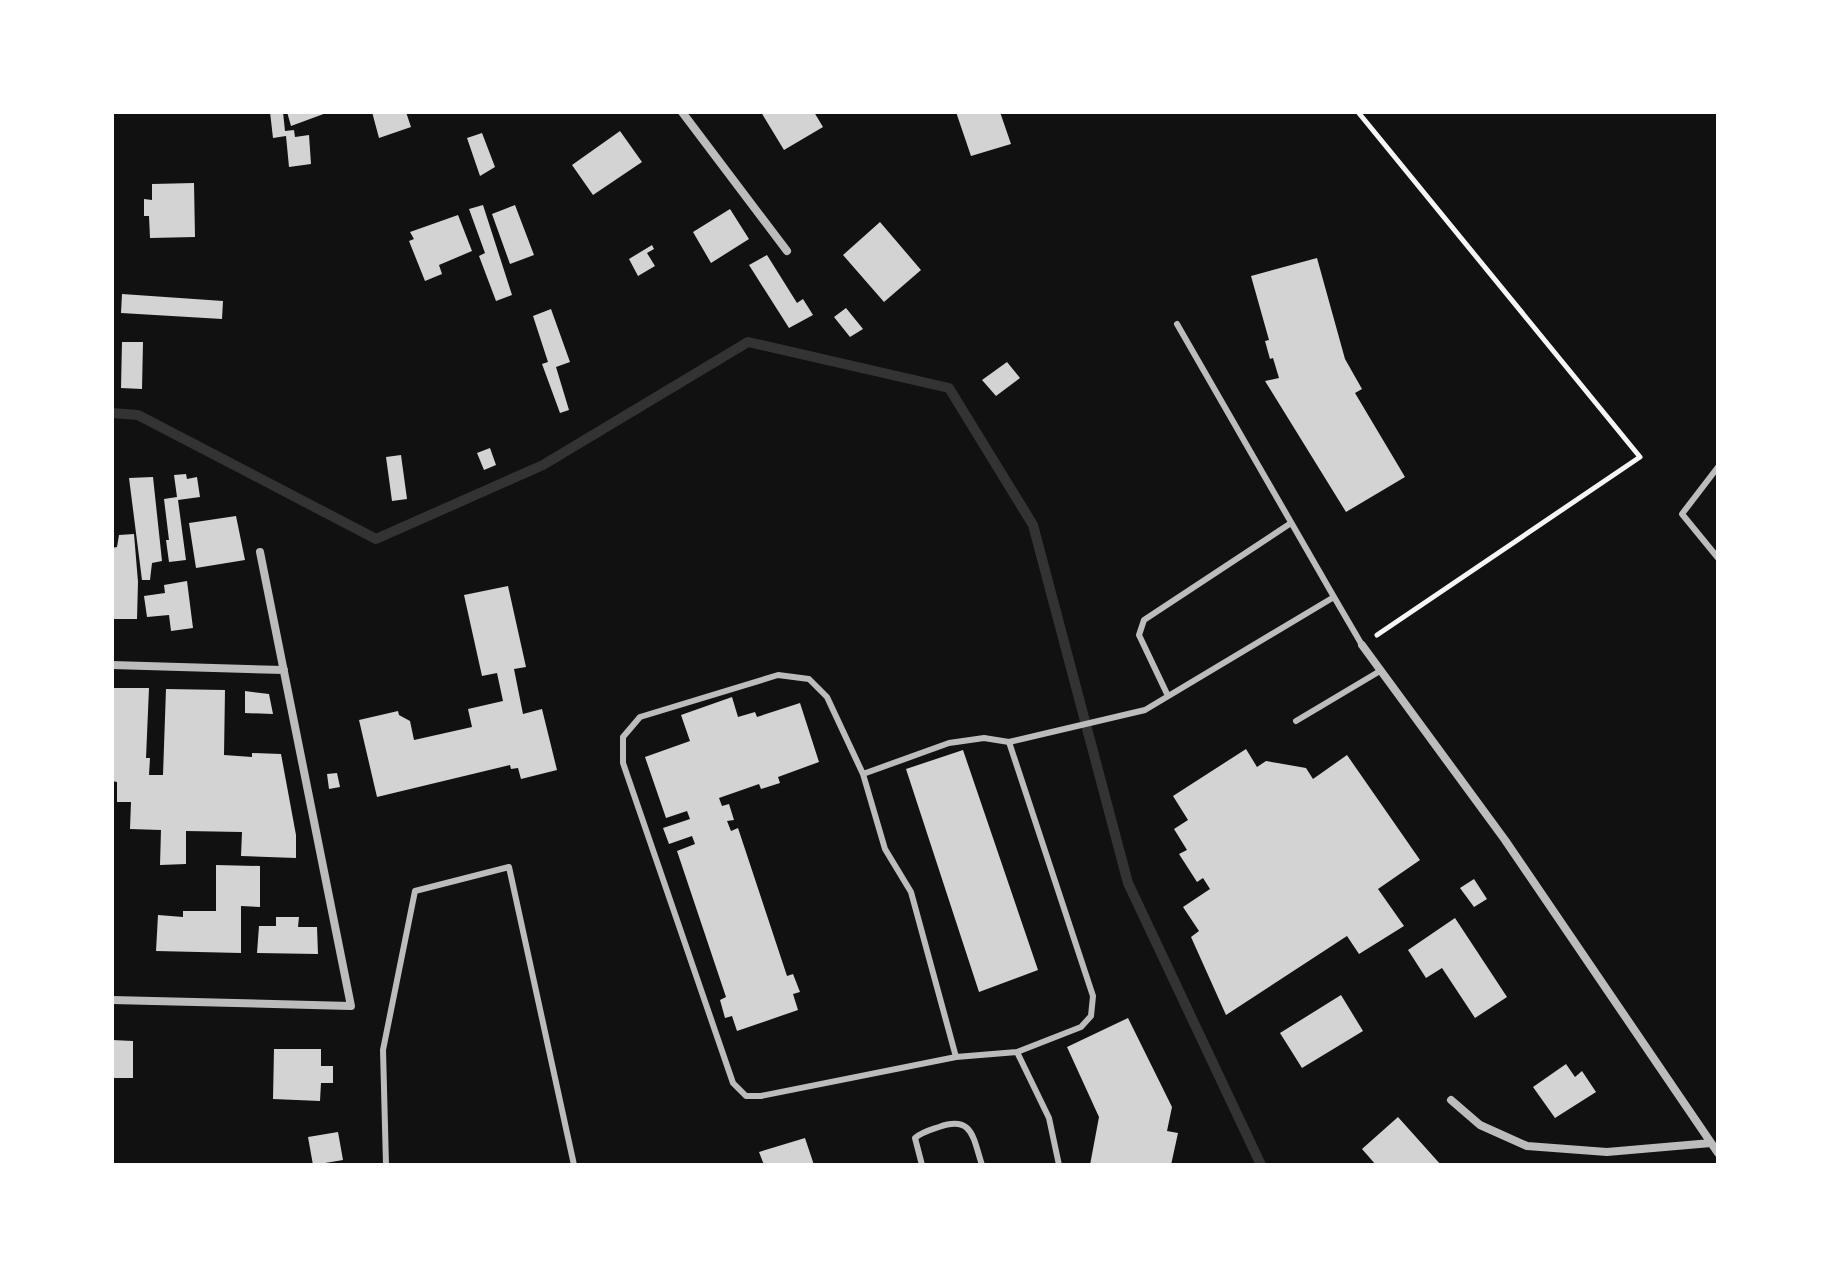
<svg xmlns="http://www.w3.org/2000/svg" width="1830" height="1277" font-family="Signika,sans-serif">
<rect width="100%" height="100%" fill="#111"/>
<g fill="none" stroke-linecap="round" stroke-linejoin="round">
<path stroke="#333" stroke-width="10" d="M112,413L138,415L376,539L543,465L748,342L949,388L1033,525L1128,883L1261,1165"/>
</g>
<path fill="#d3d3d3" d="M270,112H283L285,131L294,130L295,137L309,135L311,164L289,167L286,136L273,138Z
M287,112H329L291,126Z
M372,112H406L411,127L379,138Z
M761,112H814L823,127L784,150Z
M956,112H1000L1011,144L971,156Z
M620,131L642,162L593,195L572,165Z
M482,133L495,167L480,176L467,138Z
M194,183L195,237L150,238L149,216H144V199L152,200V184Z
M483,205L512,295L496,301L479,256L485,253L469,209Z
M515,205L534,255L510,264L492,214Z
M730,209L749,239L711,263L693,232Z
M458,215L472,251L439,265L442,274L425,281L409,241L414,239L410,232Z
M880,222L921,270L884,302L843,255Z
M652,245L654,249L647,253L655,266L638,276L629,259Z
M767,255L797,303L803,299L813,315L789,328L749,265Z
M1317,258L1345,359L1362,389L1355,393L1405,477L1346,512L1265,381L1279,378L1273,358L1270,359L1265,341L1269,340L1251,276Z
M122,294L223,301L222,319L121,313Z
M846,308L863,329L850,337L834,317Z
M551,309L570,362L556,367L569,410L560,413L542,364L548,362L533,316Z
M122,342H143L142,389L121,388Z
M1007,362L1020,378L996,396L982,380Z
M490,448L496,465L484,470L477,453Z
M401,455L407,499L392,501L386,457Z
M186,474L187,479L197,477L200,497L178,500L186,560L169,562L166,540H169L164,499L177,497L174,475Z
M153,477L162,561L152,563L150,580H142L129,478Z
M236,516L245,560L196,568L189,523Z
M134,534L138,582L137,619H112V583H114L112,548L117,547L119,535Z
M187,581L193,628L171,631L169,615L147,617L144,596L165,593L164,585Z
M508,586L526,667L514,669L523,714L542,709L557,770L521,779L518,768L511,769L510,765L377,797L359,720L398,711L399,715L410,721L414,740L472,727L468,709L503,701L497,673L482,676L464,595Z
M112,688H149L146,758H150L149,775H163L166,689L225,690L224,755L252,757V753L281,754L296,835V858L241,856L242,832L186,831V864L160,865L161,830L130,829L131,802H117V782L112,781Z
M245,691L269,694L273,714L245,713Z
M732,697L738,717L755,712L757,717L800,703L819,762L778,777L780,783L761,789L759,784L719,798L722,806L729,804L734,820L727,821L731,831L738,828L787,976L793,974L800,992L793,994L798,1010L737,1031L732,1016L725,1018L720,1000L726,997L677,851L695,844L692,836L669,844L663,828L690,819L687,811L666,818L645,757L690,741L681,715Z
M1246,749L1257,767L1266,761L1306,768L1313,779L1347,755L1420,860L1378,889L1404,926L1359,954L1347,936L1226,1015L1191,937L1199,931L1183,907L1210,889L1203,878L1197,882L1179,854L1187,850L1174,829L1188,820L1173,796Z
M963,750L1038,970L979,992L906,769Z
M337,773L340,787L329,789L327,774Z
M216,865L260,866V907L241,906V953L156,951L158,915L183,917V911H216Z
M1474,879L1487,899L1474,907L1460,888Z
M276,917H299L298,927H317L318,954L257,953L259,926H276Z
M1455,918L1507,997L1475,1018L1442,968L1426,978L1408,950Z
M1341,995L1363,1031L1302,1068L1280,1033Z
M1128,1018L1172,1107L1167,1131L1178,1133L1171,1165H1090L1099,1117L1067,1047Z
M112,1040L133,1041V1078H112Z
M274,1049H321V1066H333V1083H321L320,1101L273,1099Z
M1566,1064L1575,1077L1582,1071L1596,1092L1555,1118L1533,1087Z
M1398,1117L1441,1165H1376L1362,1149Z
M338,1132L343,1160L313,1165L308,1137Z
M805,1138L814,1165H764L759,1152Z"/>
<g fill="none" stroke-linecap="round" stroke-linejoin="round">
<path stroke="#f5f5f5" stroke-width="5" d="M1358,112L1640,457L1377,635"/>
<path stroke="#bcbcbc" stroke-width="6" d="M1177,324L1334,597
M1718,467L1682,514L1718,558
M1168,696L1139,635L1144,620L1291,523
M1296,721L1380,671
M1009,742L1093,996L1091,1016L1081,1027L1017,1052
M863,774L885,849L911,892L956,1057
M386,1165L383,1050L415,891L509,867L574,1165
M922,1165L915,1138C922,1132 930,1130 939,1127C973,1115 973,1138 982,1165
M1059,1165L1049,1118L1017,1052L956,1057L761,1096H746L733,1083L623,763V737L640,717L778,675L809,679L827,697L863,774L949,743L984,738L1009,742L1145,710L1334,597L1362,645"/>
<path stroke="#bcbcbc" stroke-width="8" d="M682,112L787,251
M1362,645L1505,840L1718,1153
M112,665L284,670
M112,1000L351,1006L260,552
M1451,1100L1480,1125L1527,1146L1607,1152L1711,1143"/>
</g>
<rect width="1830" height="1277" fill="none" stroke="#ffffff" stroke-width="228"/>
</svg>
